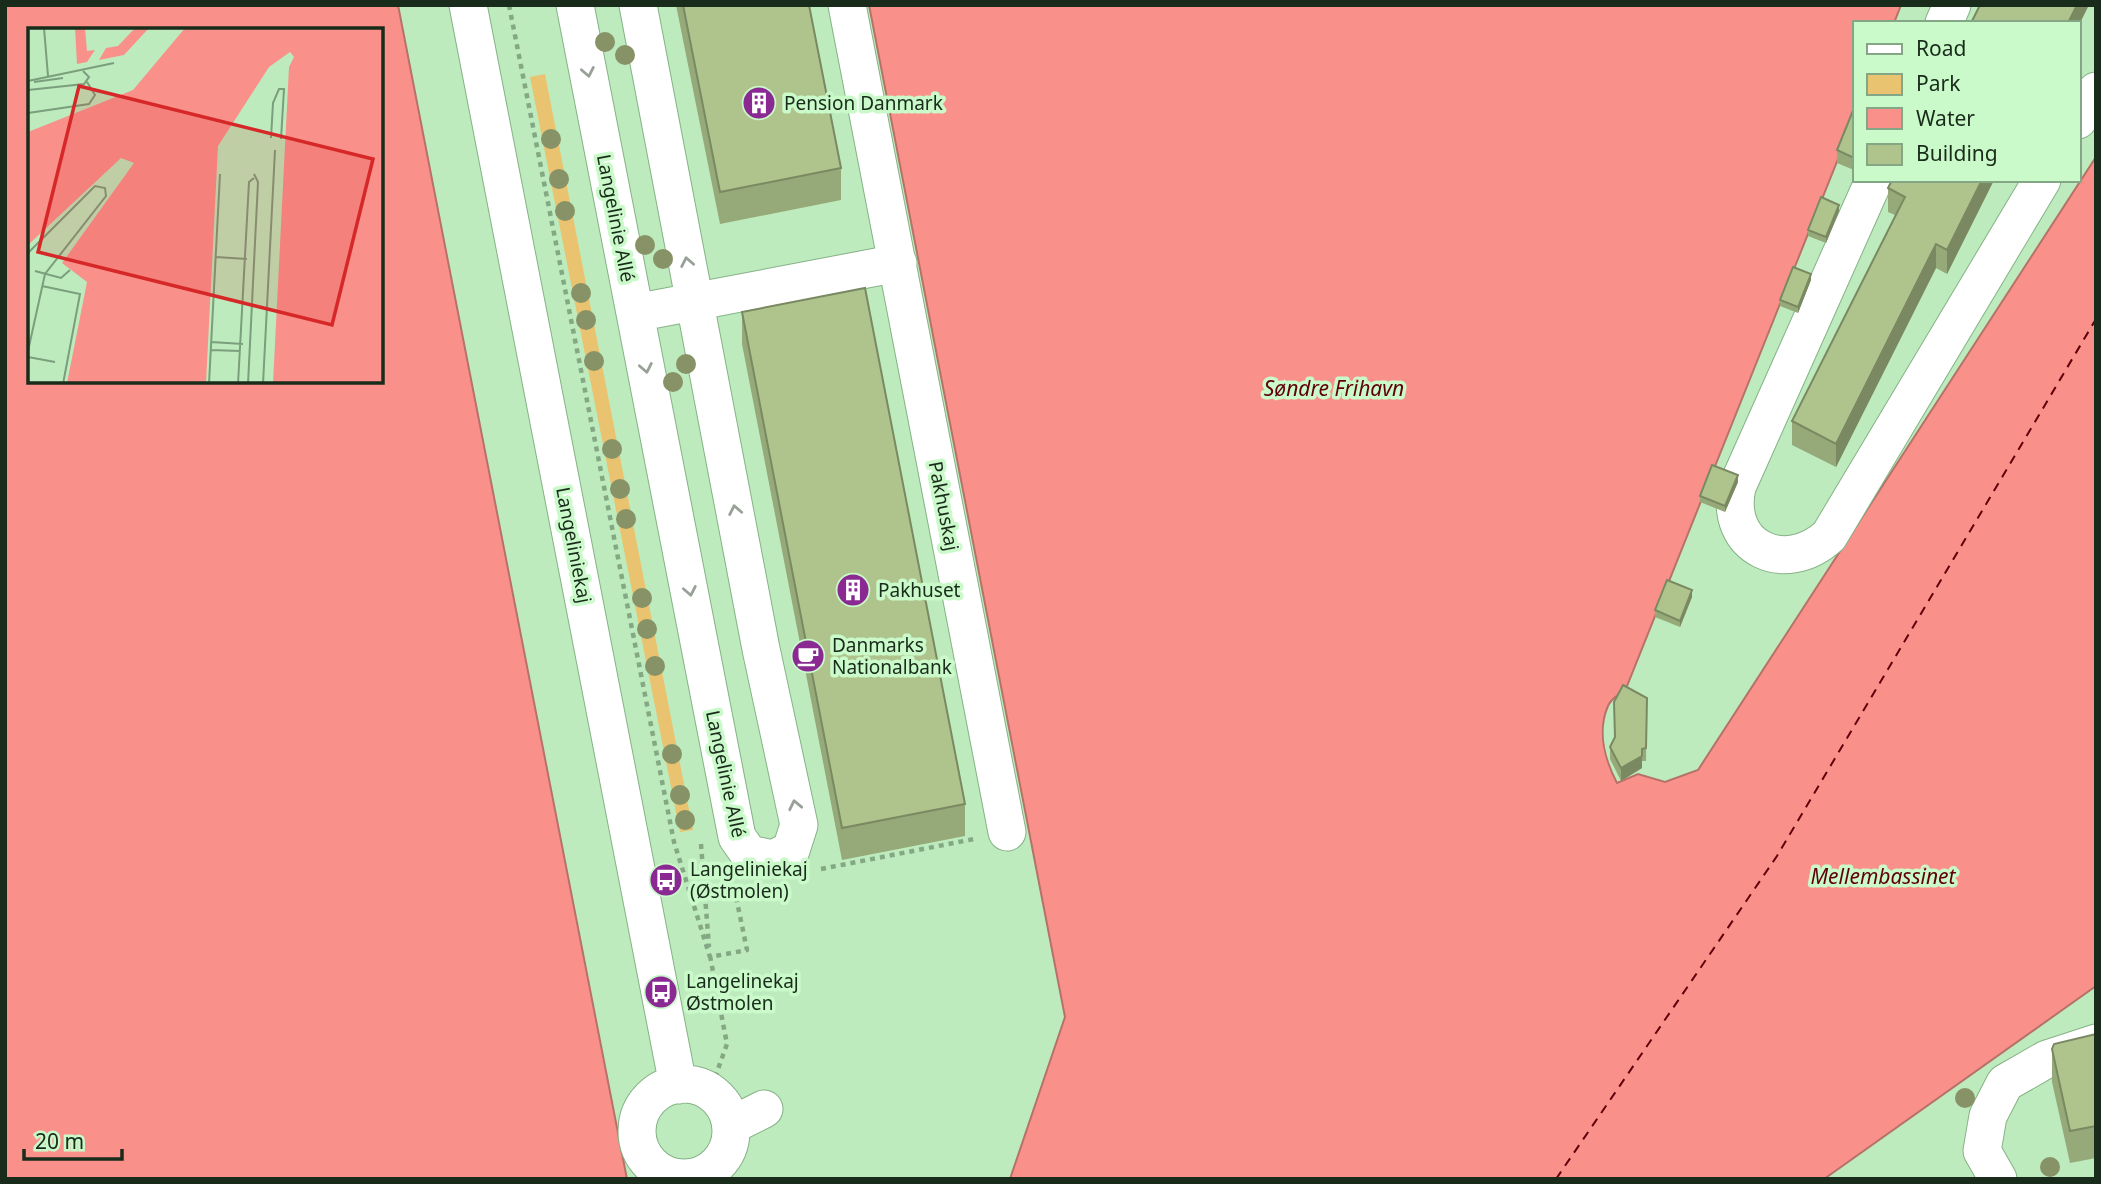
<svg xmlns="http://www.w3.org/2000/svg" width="2101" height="1184" font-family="'Noto Sans',sans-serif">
<rect width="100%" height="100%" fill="#bdebbd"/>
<path fill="#eac370" d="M545,74L693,830L680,832L530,77Z"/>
<path fill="#f9918a" stroke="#b67268" stroke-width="2" fill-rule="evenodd" d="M5,5H398L627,1179H5ZM30,30H382V382H30Z
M869,5H1901L1894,23H1854V119L1627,686C1622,695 1612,696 1608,706C1597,731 1605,760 1617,783L1638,774L1665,782L1698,770L2096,157V986L1824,1179H1010L1065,1017Z"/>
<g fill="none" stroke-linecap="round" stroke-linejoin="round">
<path stroke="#60000a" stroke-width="2" stroke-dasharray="9 7" stroke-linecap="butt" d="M1556,1179L1777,856L2096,319"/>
<defs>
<path id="minor" d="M468,5L678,1085
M575,5L737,837L749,854L773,859L791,850L799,825L761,649L638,5
M847,5L1007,832
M1944,23L1952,5
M2078,120L2096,91
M1874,180L1737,487C1724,548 1785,576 1829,536L2042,180
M635,313L898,263
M637 1131a47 47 0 1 1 94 0a47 47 0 1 1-94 0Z
M732,1125L764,1109
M1998,1179L1982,1151L1988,1116L2005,1083L2047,1059L2096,1043"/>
</defs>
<use href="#minor" stroke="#85b286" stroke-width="39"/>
<path stroke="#84a884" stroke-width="4.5" stroke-dasharray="5 5" stroke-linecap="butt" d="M509,5L674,842L710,957L747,950L735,892L738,884
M701,844L709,947
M821,869L974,839
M710,956L727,1044L714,1080"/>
<use href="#minor" stroke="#fff" stroke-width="37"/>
</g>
<g fill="#879267">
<circle cx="605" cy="42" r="10"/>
<circle cx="625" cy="55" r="10"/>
<circle cx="551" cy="139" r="10"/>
<circle cx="559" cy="179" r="10"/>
<circle cx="565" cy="211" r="10"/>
<circle cx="645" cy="245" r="10"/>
<circle cx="663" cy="259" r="10"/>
<circle cx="581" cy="293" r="10"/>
<circle cx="586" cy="320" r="10"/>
<circle cx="594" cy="361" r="10"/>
<circle cx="686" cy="364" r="10"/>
<circle cx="673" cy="382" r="10"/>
<circle cx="612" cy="449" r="10"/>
<circle cx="620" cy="489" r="10"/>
<circle cx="626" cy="519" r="10"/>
<circle cx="642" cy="598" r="10"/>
<circle cx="647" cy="629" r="10"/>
<circle cx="655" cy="666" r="10"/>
<circle cx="672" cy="754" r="10"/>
<circle cx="680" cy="795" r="10"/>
<circle cx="685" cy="820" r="10"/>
<circle cx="1965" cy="1098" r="10"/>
<circle cx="2050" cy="1167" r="10"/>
</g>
<path fill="#96a978" d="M676,5H809L841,168V200L720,224Z
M1854,108V170L1837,163V150Z
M1994,180L1947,274L1936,268L1836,467L1792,445V421L1895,215L1888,212V188Z
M1839,211L1826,243L1808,236V230Z
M1811,280L1798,313L1780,306V300Z
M742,312L965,804V836L842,860L742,344Z
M1738,482L1725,512L1700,502V496Z
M1692,597L1680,627L1655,617V610Z
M1647,698L1646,761H1642V768L1621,781L1610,759V747Z
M2096,1034V1158L2070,1163L2052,1082V1049Z"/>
<path fill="#7a8962" d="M2077,5H2089L2078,27V23H2068Z
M1982,180H1994L1947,274V250Z
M1839,205V211L1826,243V237Z
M1936,244V268L1836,467V444Z
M1811,274V280L1798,313V307Z
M1738,475V482L1725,512V506Z
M1692,590V597L1680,627V621Z
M1642,749V768L1621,781V768Z"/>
<path fill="#afc48c" stroke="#7a8962" stroke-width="2" d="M683,5H809L841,168L720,192Z
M1980,5H2077L2068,23H1971Z
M1854,108V158L1837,150Z
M1892,180H1982L1947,250L1936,244L1836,444L1792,421L1905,197L1888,188Z
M1821,197L1839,205L1826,237L1808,230Z
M1793,267L1811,274L1798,307L1780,300Z
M865,288L965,804L842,828L742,312Z
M1712,465L1738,475L1725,506L1700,496Z
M1667,580L1692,590L1680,621L1655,610Z
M1623,685L1647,698L1646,748L1642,749V756L1621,768L1610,747L1615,737L1614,702Z
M2096,1034V1126L2070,1131L2052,1049L2054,1044Z"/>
<defs><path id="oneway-chevron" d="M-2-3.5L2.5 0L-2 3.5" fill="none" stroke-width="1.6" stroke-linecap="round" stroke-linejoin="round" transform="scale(1.75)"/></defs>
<g stroke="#98a098">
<use href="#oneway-chevron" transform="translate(588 72) rotate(79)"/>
<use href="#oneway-chevron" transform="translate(687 262) rotate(-101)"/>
<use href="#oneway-chevron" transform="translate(646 368) rotate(79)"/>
<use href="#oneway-chevron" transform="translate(735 510) rotate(-101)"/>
<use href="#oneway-chevron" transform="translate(690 591) rotate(79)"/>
<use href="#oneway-chevron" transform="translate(795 805) rotate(-102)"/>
</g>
<defs>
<symbol id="building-disc" viewBox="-11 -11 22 22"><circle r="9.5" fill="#8a2992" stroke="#caf9ca"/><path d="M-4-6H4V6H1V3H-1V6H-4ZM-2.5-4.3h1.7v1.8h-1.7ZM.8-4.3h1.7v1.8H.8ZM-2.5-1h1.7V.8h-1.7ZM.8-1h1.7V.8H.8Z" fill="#fff"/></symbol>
<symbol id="cafe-disc" viewBox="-11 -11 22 22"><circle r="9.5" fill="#8a2992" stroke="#caf9ca"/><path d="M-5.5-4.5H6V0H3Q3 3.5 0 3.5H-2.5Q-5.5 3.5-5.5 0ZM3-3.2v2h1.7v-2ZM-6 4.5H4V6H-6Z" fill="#fff"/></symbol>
<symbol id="bus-disc" viewBox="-11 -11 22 22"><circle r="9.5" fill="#8a2992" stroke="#caf9ca"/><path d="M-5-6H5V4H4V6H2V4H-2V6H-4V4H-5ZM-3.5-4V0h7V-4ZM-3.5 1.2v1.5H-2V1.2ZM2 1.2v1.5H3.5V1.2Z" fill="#fff"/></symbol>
</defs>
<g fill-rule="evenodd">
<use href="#building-disc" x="740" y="84" width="38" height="38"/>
<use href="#building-disc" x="834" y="571" width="38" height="38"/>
<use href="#cafe-disc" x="789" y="637" width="38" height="38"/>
<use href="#bus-disc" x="647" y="861" width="38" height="38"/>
<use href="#bus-disc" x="642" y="973" width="38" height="38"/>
</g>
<g text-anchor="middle" stroke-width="7" stroke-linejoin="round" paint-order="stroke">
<g font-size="19" fill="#192b1a" stroke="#caf9ca" text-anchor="start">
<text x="784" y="110">Pension Danmark</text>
<text x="878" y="597">Pakhuset</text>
<text x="832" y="652">Danmarks<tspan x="832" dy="22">Nationalbank</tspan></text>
<text x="690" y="876">Langeliniekaj<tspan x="690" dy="22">(Østmolen)</tspan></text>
<text x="686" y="988">Langelinekaj<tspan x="686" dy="22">Østmolen</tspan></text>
</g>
<g font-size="19" fill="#192b1a" stroke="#caf9ca">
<text transform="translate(616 218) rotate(79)" y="7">Langelinie Allé</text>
<text transform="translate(944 506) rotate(79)" y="7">Pakhuskaj</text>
<text transform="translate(574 545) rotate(79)" y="7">Langeliniekaj</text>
<text transform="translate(726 774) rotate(78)" y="7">Langelinie Allé</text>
</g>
<g font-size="21" font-style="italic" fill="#60000a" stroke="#caf9ca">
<text x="1334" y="396">Søndre Frihavn</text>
<text x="1883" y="884">Mellembassinet</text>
</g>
</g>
<g transform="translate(28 28)">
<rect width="355" height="355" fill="#bdebbd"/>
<path d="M47,0H57L59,23L67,22L59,34L49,36ZM107,0H121L96,27L71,32L78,20L90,18ZM157,0H355V355H245L261,39L266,29L262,24L241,39L190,118L178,355H39L59,254L34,235L106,135L93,130L0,217V104L105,62Z" fill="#f9918a"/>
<path fill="none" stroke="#f9918a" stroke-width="3.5" d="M0,201L85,115L215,0"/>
<path fill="none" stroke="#7b9e7c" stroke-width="2" d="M16,0L20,48M0,53L86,35M6,54L35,50M0,62L56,56L61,49L55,43M0,85L61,76L67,67L59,54M243,110L245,75L251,61H256L253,111M0,225L67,158L77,160L78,168L17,246L0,323M188,229L219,231M7,243L33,250L42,242M14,258L52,266L35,356M183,314L215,316M183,322L212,323M0,329L27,334M181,356L192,146M210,356L221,154L226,150M220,356L230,154L226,146M235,356L247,122"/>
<path fill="#d62828" fill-opacity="0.15" stroke="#d62828" stroke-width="3.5" d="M51,58L345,131L304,297L10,224Z"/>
<rect width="355" height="355" fill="none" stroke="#192b1a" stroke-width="3.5"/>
</g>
<rect width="2101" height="1184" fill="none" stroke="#192b1a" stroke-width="14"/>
<rect x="1853" y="21" width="228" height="161" fill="#caf9ca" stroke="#83a784" stroke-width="2"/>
<rect x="1867" y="44" width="35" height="10" fill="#ffffff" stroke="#83a784" stroke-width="2"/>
<text x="1916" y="56" font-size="21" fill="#192b1a">Road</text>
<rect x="1867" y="74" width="35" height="21" fill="#eac370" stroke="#83a784" stroke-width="2"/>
<text x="1916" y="91" font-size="21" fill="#192b1a">Park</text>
<rect x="1867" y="108" width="35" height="21" fill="#f9918a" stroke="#83a784" stroke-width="2"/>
<text x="1916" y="126" font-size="21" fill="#192b1a">Water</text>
<rect x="1867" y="144" width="35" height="21" fill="#afc48c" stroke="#83a784" stroke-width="2"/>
<text x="1916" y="161" font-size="21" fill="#192b1a">Building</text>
<path d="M24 1149v10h98v-10" fill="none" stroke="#192b1a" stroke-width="3.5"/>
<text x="35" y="1149" font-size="21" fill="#192b1a" stroke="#caf9ca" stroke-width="5" paint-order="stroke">20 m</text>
</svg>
